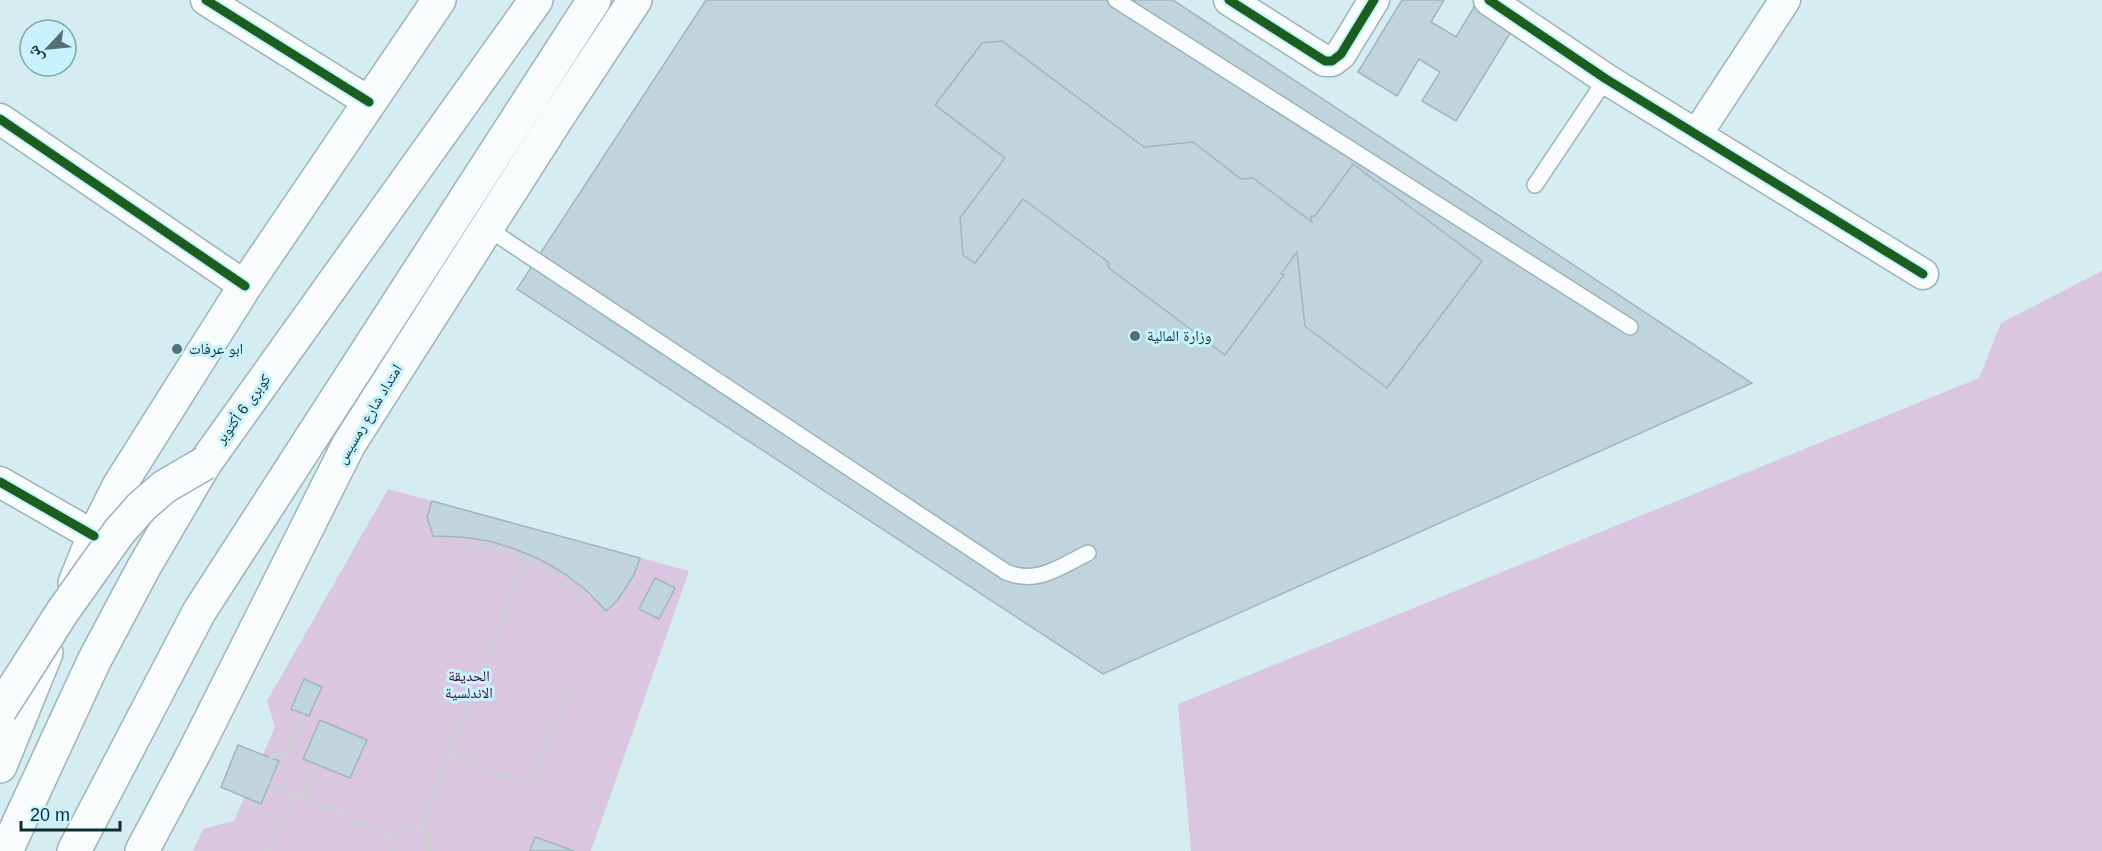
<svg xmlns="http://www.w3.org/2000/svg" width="2102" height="851" font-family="Helvetica,'Noto Naskh Arabic',sans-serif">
<rect width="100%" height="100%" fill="#d5ecf1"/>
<path fill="#dac6e0" d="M2102,271V851H1191L1178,704L1979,378L2001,323Z
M388,489L689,571L591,851H193L203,829L234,821L275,727L267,701Z"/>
<path fill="#c0d4dd" stroke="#a0b5bd" stroke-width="1.5" d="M706,0H1173L1752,383L1103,674L517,289Z
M1402,0H1444L1431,22L1456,37L1474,7L1512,30L1456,121L1422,101L1440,72L1419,59L1397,96L1358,72Z
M1002,41L1144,147L1193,142L1241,179L1253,178L1312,222L1311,216H1315L1353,164L1482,261L1387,388L1305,326L1297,252L1281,274L1284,275L1225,355L1109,268L1108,262L1023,199L975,263L963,255L960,218L1005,158L935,105L982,43Z
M432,501L640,558L634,575L617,601L606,611L587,591L565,574L541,560L515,549L489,541L461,537L433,536L427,517Z
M655,578L675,588L659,619L639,609Z
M304,679L322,687L309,716L291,709Z
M320,720L367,740L350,778L303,759Z
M238,745L279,761L261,804L221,787Z
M535,837L574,851H530Z"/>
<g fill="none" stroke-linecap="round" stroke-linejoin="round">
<defs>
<path id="service" d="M1116,0L1630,327
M1535,185L1606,79
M487,228L1006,572C1038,585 1059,567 1088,553"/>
<path id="minor" d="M206,0L369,102
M1229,0L1325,61H1332L1341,54L1374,0
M1489,0L1606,79L1923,274
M0,119L245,286
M1697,134L1785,0
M0,482L94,536"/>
<path id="primary" d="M75,583L94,536L119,486L245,286L439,0
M0,766L46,653
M142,851L195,751L349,444L557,118L635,0"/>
<path id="motorway" d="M6,851L94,661L144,567L205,463L536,0
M74,851L199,612L594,0"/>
</defs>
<use href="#service" stroke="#9bb3b9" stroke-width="18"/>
<use href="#minor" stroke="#9bb3b9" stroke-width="33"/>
<use href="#primary" stroke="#9bb3b9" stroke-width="36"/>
<use href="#motorway" stroke="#9bb3b9" stroke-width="36"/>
<path stroke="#cbd2d5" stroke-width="4" stroke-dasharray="6 3" stroke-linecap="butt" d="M457,547C509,545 547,559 580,600
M451,753L529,786L572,681
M271,759L273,754L285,758L303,714
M270,783L393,837
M303,798L318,765
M420,827L527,557
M268,851L294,795
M393,851C387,826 415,816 430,837L429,851"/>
<use href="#service" stroke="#f9fcfd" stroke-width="15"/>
<use href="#minor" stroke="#f9fcfd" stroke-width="30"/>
<use href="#primary" stroke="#f9fcfd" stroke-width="33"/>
<use href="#motorway" stroke="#f9fcfd" stroke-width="33"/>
<defs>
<path id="motorway-bridge" d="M0,710L63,611L119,532L142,506L164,487L205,463"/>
</defs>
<use href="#motorway-bridge" stroke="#9bb3b9" stroke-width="36" stroke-linecap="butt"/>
<use href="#motorway-bridge" stroke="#f9fcfd" stroke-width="33"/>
<defs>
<path id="cycleway" d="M206,0L369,102
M1229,0L1325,61H1332L1341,54L1374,0
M1489,0L1606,79L1923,274
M0,119L245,286
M0,482L94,536"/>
</defs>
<use href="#cycleway" stroke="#c8f3fe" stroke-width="13"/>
<use href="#cycleway" stroke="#1b5e20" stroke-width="9"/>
</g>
<g fill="#537076" stroke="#c8f3fe" stroke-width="2">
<circle cx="1135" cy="336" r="6"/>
<circle cx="177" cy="349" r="6"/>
</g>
<g text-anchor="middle" stroke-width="6" stroke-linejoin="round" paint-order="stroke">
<g font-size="15" fill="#0d2d34" stroke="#c8f3fe" text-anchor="start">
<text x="1147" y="341">وزارة المالية</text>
<text x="189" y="354">ابو عرفات</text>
</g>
<g font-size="15" fill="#0d2d34" stroke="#c8f3fe">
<text transform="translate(243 409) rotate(-54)" y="5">كوبرى 6 أكتوبر</text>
<text transform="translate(369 414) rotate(-59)" y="5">امتداد شارع رمسيس</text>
</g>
<g font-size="15" fill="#4a0741" stroke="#c8f3fe">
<text x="469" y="681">الحديقة<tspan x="469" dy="17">الاندلسية</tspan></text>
</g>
</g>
<g transform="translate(48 48) rotate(244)"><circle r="28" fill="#c8f3fe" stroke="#7da4ad" stroke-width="1.5"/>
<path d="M0-4.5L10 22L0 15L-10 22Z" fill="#537076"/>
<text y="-9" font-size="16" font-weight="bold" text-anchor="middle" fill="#0d2d34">ش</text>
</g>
<path d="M21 821v9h99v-9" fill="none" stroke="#0d2d34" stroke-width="3"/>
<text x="30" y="821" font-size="18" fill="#0d2d34" stroke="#c8f3fe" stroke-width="4.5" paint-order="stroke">20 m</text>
</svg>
